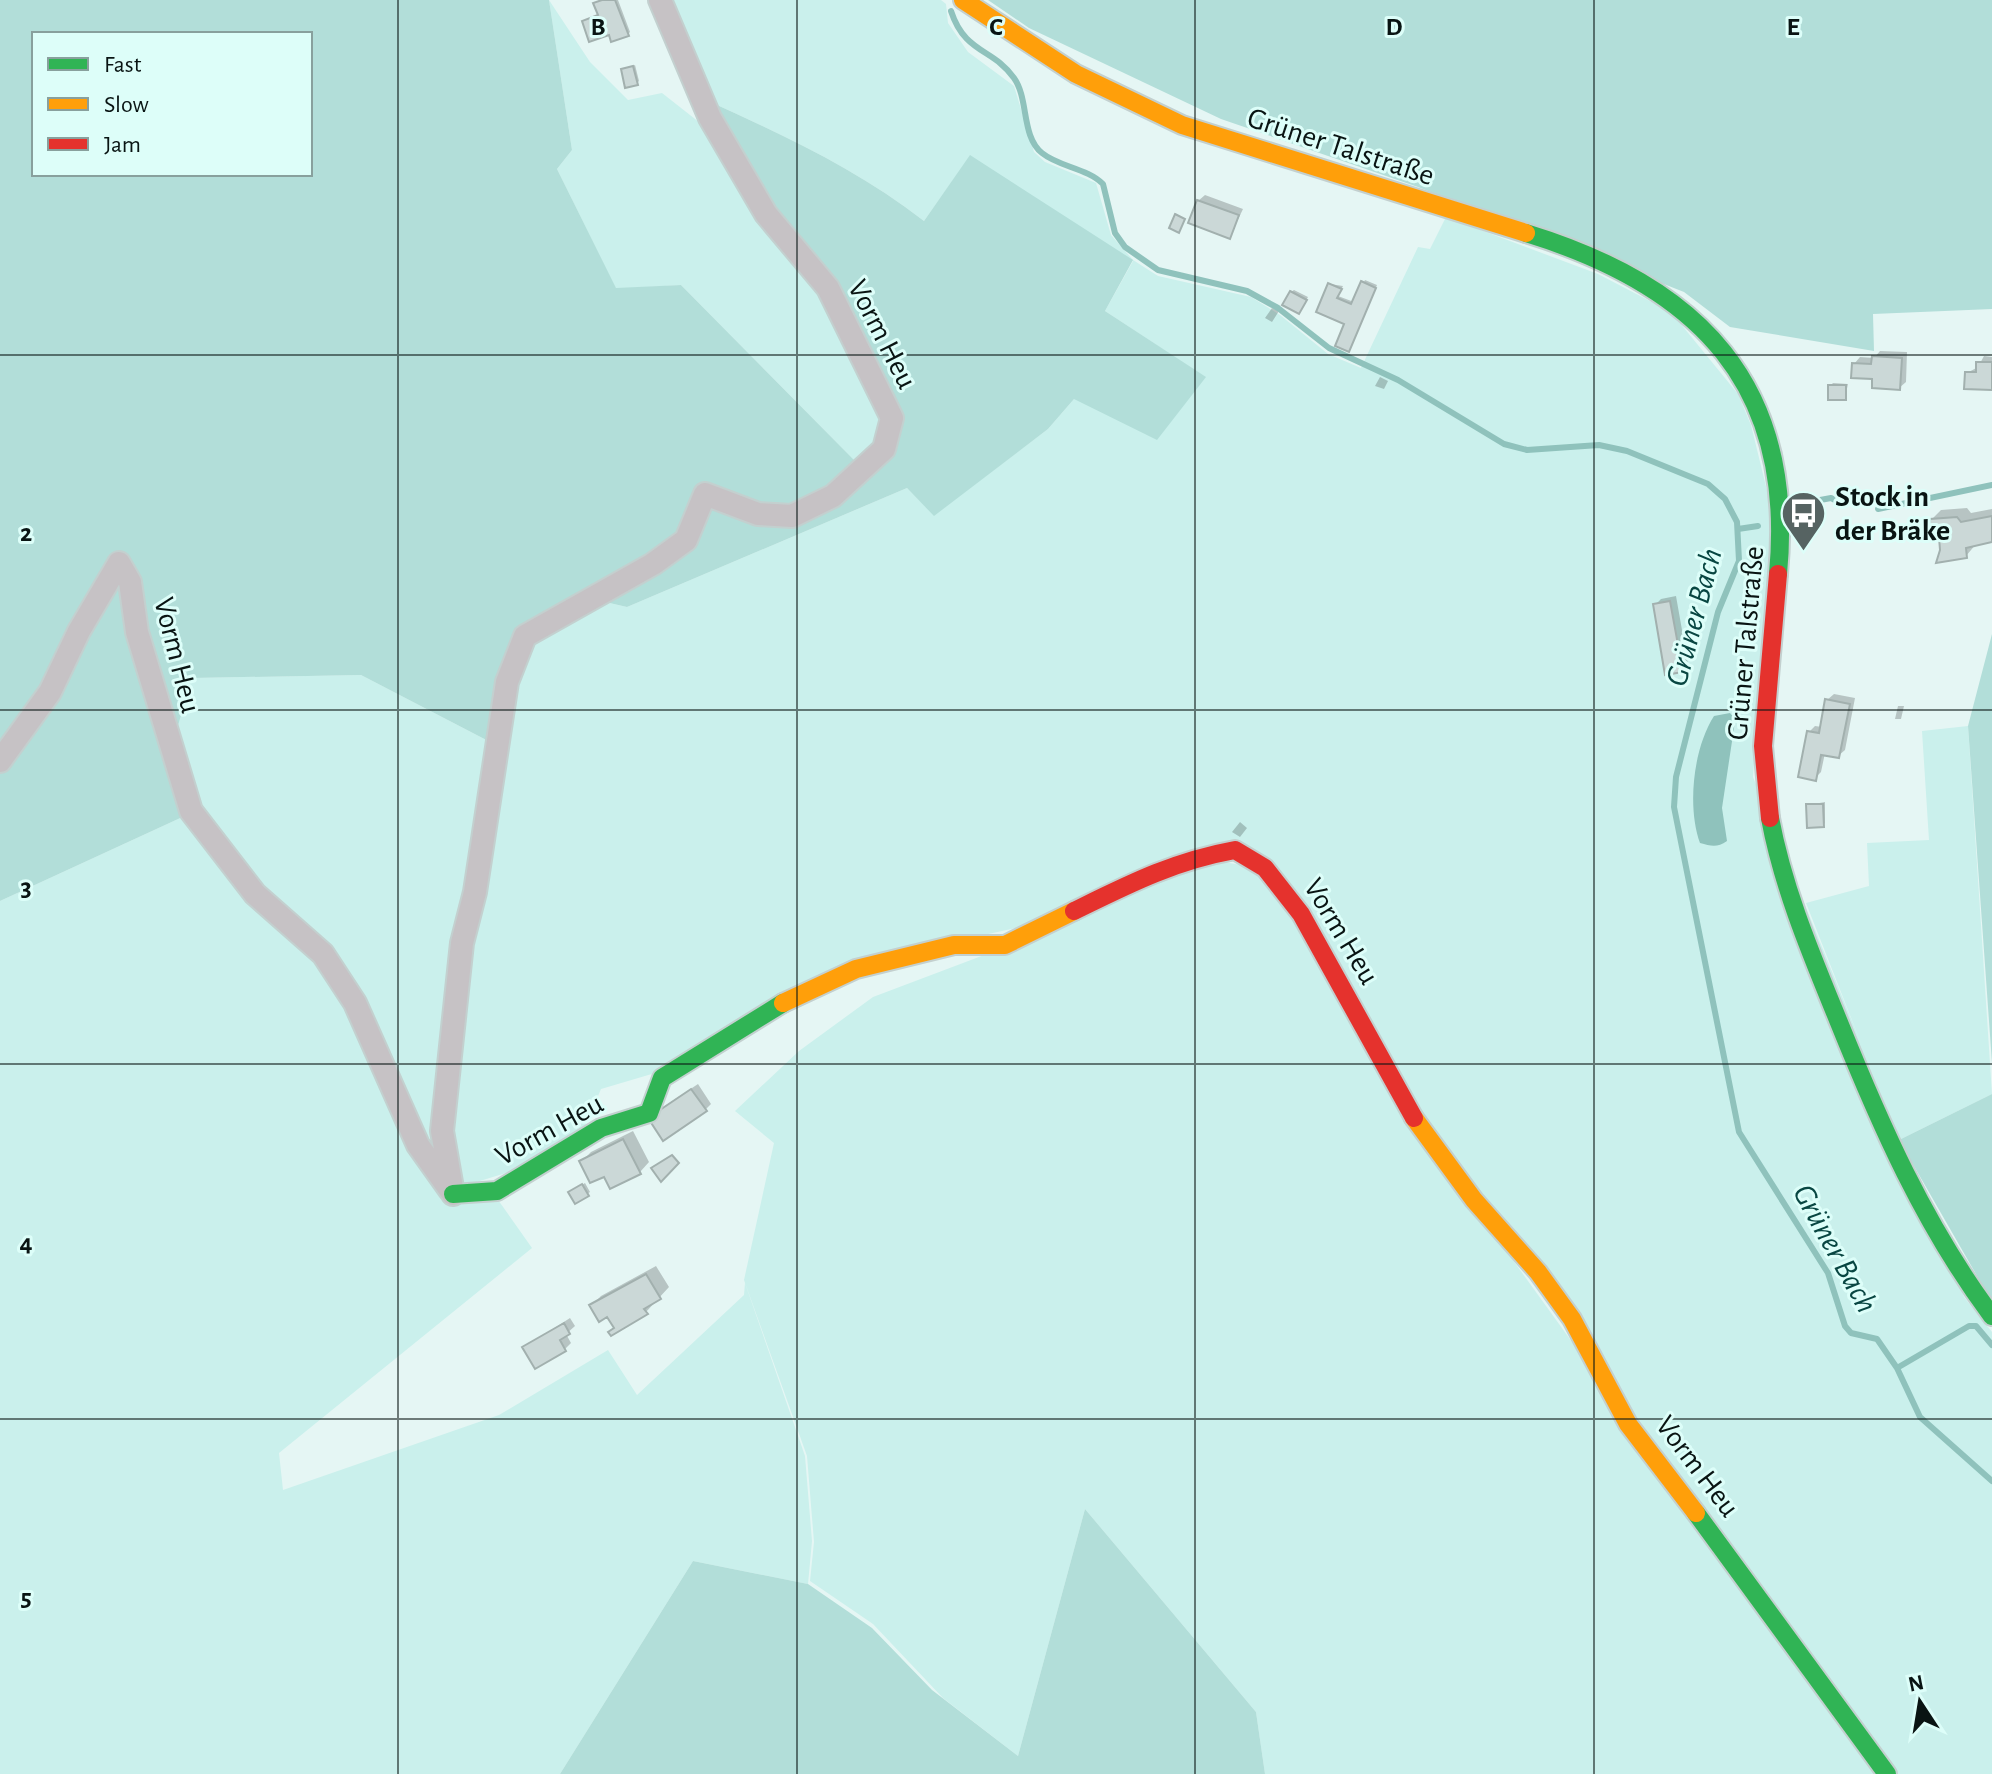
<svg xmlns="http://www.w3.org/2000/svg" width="1992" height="1774" font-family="'Alegreya Sans',sans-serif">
<rect width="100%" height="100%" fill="#e5f6f4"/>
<path fill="#caf0ec" d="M549,0L590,62L628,100L662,93L704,126L822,290L886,419L879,446L857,463L681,285L616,289L557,169L572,150Z
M665,0H941L946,4L948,23L968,52L1014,86L1034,152L1045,162L1096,183L1111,235L1133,260L1158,276L1251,297L1280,315L1328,354L1361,368L1418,247L1430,249L1446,217L1598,274L1671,312L1738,394L1751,425L1772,511L1753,777L1964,1297L1992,1332V1774H1894L1476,1198L1361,1016L1236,850L1053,920L906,952L655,1073L601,1089L580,1138L539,1163L457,1188L446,1132L460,1013L510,684L529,638L592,599L627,607L907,488L934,515L1048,429L1074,399L1205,377L1105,311L1133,261L970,156L924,221C857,169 783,135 706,100Z
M361,675L494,744L437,1148L425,1144L359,1000L257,892L197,810L172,746L192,678Z
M1968,726L1992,1094L1899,1140L1806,903L1869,886L1867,843L1929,840L1922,731Z
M189,814L321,957L451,1198L496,1197L532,1248L279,1453L283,1490L499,1415L608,1350L637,1395L744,1295L745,1283L805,1456L812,1541L808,1584L693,1561L560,1774H0V901Z
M1202,858L1263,869L1406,1112L1884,1774H1265L1256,1712L1085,1509L1018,1756L943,1698L873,1624L810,1581L814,1542L807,1456L744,1280L774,1143L735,1111L799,1051L873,997L1008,946Z"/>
<path fill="#b2ded9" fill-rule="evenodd" d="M0,0H549L572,150L557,169L616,288L681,285L857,463C791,525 782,517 701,488L682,535L518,633L494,744L361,675L192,678L170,753L189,814L0,901ZM34,34H310V174H34Z
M988,0H1992V309L1873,314L1874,351L1730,327L1684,292L1418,187L1221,119L1029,28Z
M706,100C783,135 857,169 924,221L970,155L1133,260L1105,311L1206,377L1157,440L1074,399L1048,429L934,516L907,488L627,607L592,599L654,568L707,503L756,519L837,502L898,417Z
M1992,634V1063L1968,726Z
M1992,1094V1302L1899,1140Z
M1085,1509L1256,1712L1265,1774H560L693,1561L808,1584L872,1628L932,1690L1018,1756Z"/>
<path fill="#8fc2bc" d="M1730,713L1735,719L1734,728L1722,808L1727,841C1717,848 1711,846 1700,843C1687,807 1693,749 1714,716Z"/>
<path fill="#0003" d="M601,0H618L630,32L628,34L610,32L596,4Z
M635,65L639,81L637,83L623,70Z
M1205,195L1243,209L1230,236L1198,201Z
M1365,280L1377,285L1351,347L1347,322L1330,284L1343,286L1338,296L1354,302Z
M1294,290L1308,297L1301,309L1291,292Z
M1272,308L1279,311L1272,322L1265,318Z
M1880,351L1907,352L1906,382L1899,388L1854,364L1860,357L1874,358Z
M1984,356L1992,357V388L1967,373L1978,367Z
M1380,377L1388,381L1384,389L1375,386Z
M1833,383L1848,384L1845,398L1830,386Z
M1967,508L1971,513L1992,509V540L1976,544L1966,556L1942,550L1941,536L1931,520L1941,510Z
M1676,596L1688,664L1682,670L1655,605L1661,599Z
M1834,694L1855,698L1845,750L1838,756L1825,753L1821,772L1815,778L1809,732L1815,726L1822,727L1827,700Z
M1898,706H1904L1901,719H1895Z
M1825,802V823L1823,825L1808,805Z
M1240,822L1247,828L1240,837L1232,832Z
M698,1084L711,1104L705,1110L656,1112Z
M633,1131L649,1162L640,1172L581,1162L591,1152Z
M585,1183L590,1192L576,1201L573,1190Z
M656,1266L669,1287L646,1312L616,1327L608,1314L591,1306L601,1296Z
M570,1318L575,1326L566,1334L571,1343L565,1349L525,1347Z"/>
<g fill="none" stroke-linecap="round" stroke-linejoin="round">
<path stroke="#8fc2bc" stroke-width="6" d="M951,11C965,54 993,48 1014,78C1029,99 1021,136 1042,153C1059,167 1087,168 1103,184L1115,233L1125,247L1158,270L1247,291L1278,308L1329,348L1398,380L1504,444L1527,450L1599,445L1627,451L1708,484L1725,499L1737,522L1739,561L1718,612L1676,777L1674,807L1739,1132L1828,1273L1845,1326L1851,1333L1877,1339L1897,1368L1920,1417L1992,1481
M1804,503L1831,498L1837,501
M1878,509L1992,485
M1738,529L1758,526
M1897,1368L1969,1326H1976L1992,1345"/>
</g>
<path fill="#cbd8d7" stroke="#a2b0ae" stroke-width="2" d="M602,0H615L629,36L611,42L609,35L589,42L582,21L598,15L593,3Z
M633,66L638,85L625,88L621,69Z
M1197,200L1239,215L1230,239L1188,223Z
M1175,214L1185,219L1179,233L1169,228Z
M1361,281L1376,288L1349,352L1335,346L1344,324L1316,312L1328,283L1342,289L1337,298L1351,304Z
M1290,291L1307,300L1299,314L1282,305Z
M1872,356L1902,358L1900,390L1872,388V379L1851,378L1852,363L1871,364Z
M1976,362H1992V390L1964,389L1965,372H1976Z
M1828,385H1846V400H1828Z
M1992,516V542L1966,548L1967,558L1936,563L1940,550L1939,537L1929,528L1930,519L1957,517L1961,522Z
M1670,601L1683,672L1665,675L1653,604Z
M1825,699L1850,704L1839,758L1821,755L1816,781L1798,777L1807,731L1819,733Z
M1806,804H1823L1824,827L1807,828Z
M691,1089L707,1111L663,1141L648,1118Z
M623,1139L641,1174L610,1189L604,1177L590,1183L579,1161Z
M672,1155L679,1163L661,1182L651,1168Z
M582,1184L589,1196L575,1204L568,1192Z
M646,1274L661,1299L644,1309L648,1314L611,1336L608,1332L614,1328L607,1317L599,1322L589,1305Z
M564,1323L570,1334L560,1340L566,1351L535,1369L522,1347Z"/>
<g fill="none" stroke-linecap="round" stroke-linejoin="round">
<defs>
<path id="street" d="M0,761L50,692L79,631L119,563L130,582L137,632L191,811L255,894L323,954L355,1003L418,1145L450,1190
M453,1194L442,1131L462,943L475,892L507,682L525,636L653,564L686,540L705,494L758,514L792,516L833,496L884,449L892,418L828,288L766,214L710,118L660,0"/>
<path id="fast" d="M1526,233C1699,286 1796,385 1778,574
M1770,818C1783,888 1811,954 1838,1020C1880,1124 1924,1225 1992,1316
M453,1194L497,1191L601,1128L649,1113L662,1078L783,1003
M1696,1513L1887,1774"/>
<path id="slow" d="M963,0L1076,74L1182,125L1526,233
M783,1003L856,969L954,945H1005L1074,911
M1414,1118L1474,1200L1538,1272L1572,1319L1628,1424L1696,1513"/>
<path id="jam" d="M1770,818L1763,746L1778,574
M1074,911C1129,884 1174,861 1235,850L1265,868L1301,914L1414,1118"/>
</defs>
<use href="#street" stroke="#c3d0cf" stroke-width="26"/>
<use href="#fast" stroke="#c3d0cf" stroke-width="22"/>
<use href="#slow" stroke="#c3d0cf" stroke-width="22"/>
<use href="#jam" stroke="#c3d0cf" stroke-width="22"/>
<use href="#street" stroke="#c6c2c5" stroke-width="22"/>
<use href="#fast" stroke="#30b455" stroke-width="18"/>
<use href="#slow" stroke="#ff9f0a" stroke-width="18"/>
<use href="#jam" stroke="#e5322d" stroke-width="18"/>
</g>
<path fill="none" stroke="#091413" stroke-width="2" stroke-opacity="0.55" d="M398,0V1774M797,0V1774M1195,0V1774M1594,0V1774M0,355H1992M0,710H1992M0,1064H1992M0,1419H1992"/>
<defs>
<symbol id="bus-pin" viewBox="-11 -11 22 30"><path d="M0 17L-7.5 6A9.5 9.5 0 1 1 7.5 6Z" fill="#566362" stroke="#ddfef9"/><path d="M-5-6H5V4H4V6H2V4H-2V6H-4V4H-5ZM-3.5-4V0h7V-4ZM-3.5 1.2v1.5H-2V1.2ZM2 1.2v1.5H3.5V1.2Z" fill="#fff"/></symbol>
</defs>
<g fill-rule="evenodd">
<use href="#bus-pin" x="1778" y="488" width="51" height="69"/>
</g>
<g text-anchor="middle" stroke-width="6" stroke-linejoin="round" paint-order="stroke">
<g font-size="30" fill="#091413" stroke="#ddfef9">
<text transform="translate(1341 146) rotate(18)" y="10">Grüner Talstraße</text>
<text transform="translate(883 334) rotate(63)" y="10">Vorm Heu</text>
<text transform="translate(1745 643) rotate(-85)" y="10">Grüner Talstraße</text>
<text transform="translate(178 655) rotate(76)" y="10">Vorm Heu</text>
<text transform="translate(1342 931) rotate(59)" y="10">Vorm Heu</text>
<text transform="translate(549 1129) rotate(-29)" y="10">Vorm Heu</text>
<text transform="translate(1698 1466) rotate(53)" y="10">Vorm Heu</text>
</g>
<g font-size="30" font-weight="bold" fill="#091413" stroke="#ddfef9" text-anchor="start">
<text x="1835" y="506">Stock in<tspan x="1835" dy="34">der Bräke</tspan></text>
</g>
<g font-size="32" font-style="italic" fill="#084642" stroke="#ddfef9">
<text transform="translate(1693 617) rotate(-75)" y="11">Grüner Bach</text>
<text transform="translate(1836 1248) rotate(61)" y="11">Grüner Bach</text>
</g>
</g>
<g font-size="26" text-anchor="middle" font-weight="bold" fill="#091413" stroke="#ddfef9" stroke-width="6" stroke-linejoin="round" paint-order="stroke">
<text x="598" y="35">B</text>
<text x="996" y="35">C</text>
<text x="1394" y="35">D</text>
<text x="1793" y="35">E</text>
<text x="26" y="541">2</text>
<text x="26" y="896">3</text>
<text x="26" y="1251">4</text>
<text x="26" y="1606">5</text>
</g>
<rect x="32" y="32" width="280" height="144" fill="#ddfef9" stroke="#88a09d" stroke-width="2"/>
<rect x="48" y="58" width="40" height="12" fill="#30b455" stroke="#88a09d" stroke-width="2"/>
<text x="104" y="72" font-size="24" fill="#091413">Fast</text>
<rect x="48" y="98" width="40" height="12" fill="#ff9f0a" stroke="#88a09d" stroke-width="2"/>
<text x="104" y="112" font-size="24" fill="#091413">Slow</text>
<rect x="48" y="138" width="40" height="12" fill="#e5322d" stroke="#88a09d" stroke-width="2"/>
<text x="104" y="152" font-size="24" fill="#091413">Jam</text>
<g transform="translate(1920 1702) rotate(348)" stroke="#ddfef9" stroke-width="6" paint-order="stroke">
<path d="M0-6L14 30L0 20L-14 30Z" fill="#091413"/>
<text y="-12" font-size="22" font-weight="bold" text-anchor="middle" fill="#091413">N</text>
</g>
</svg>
